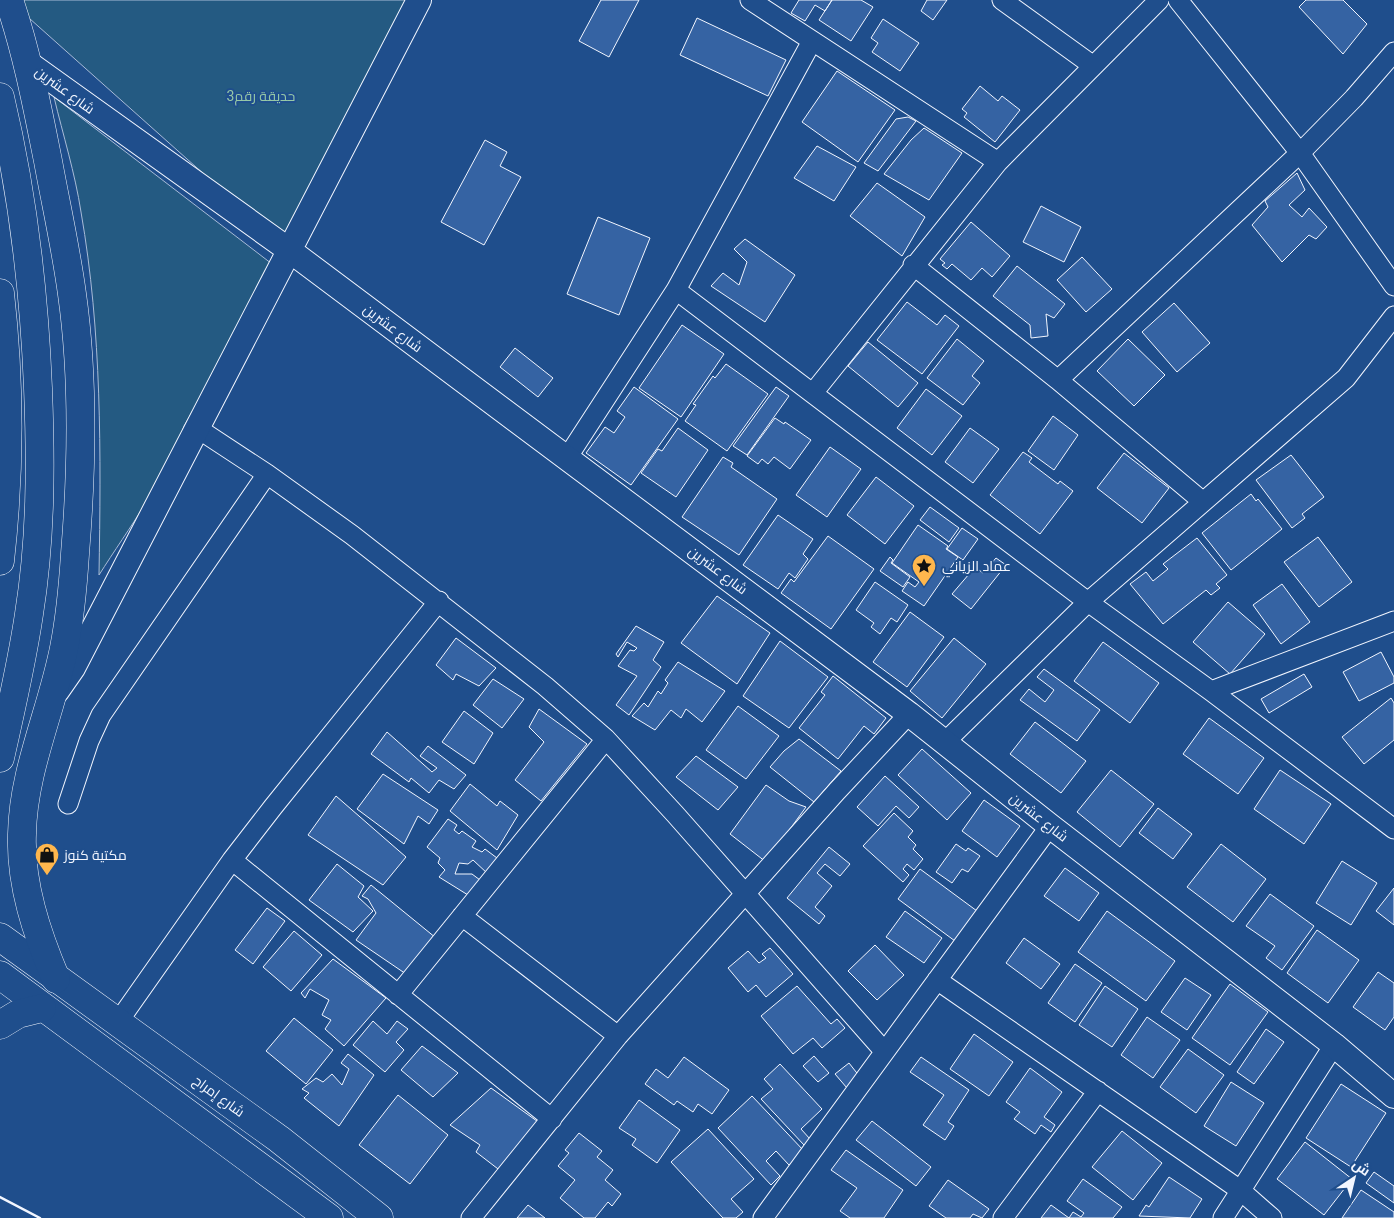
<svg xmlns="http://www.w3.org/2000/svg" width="1394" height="1218" font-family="Roboto,Cairo,sans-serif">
<rect width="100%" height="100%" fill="#1f4e8c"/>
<path fill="#245a82" stroke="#a8bbd7" d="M17,0H419L289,250L20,10Z
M54,97L276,267L184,426C167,478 128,529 99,575C101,454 102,332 81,212C75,173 63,135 54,97Z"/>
<path fill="#3563a3" stroke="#f2f6ff" d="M601,0H639L609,57L579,41Z
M799,0H832L825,11L815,5L805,21L791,13Z
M832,0H861L873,7L851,41L819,20Z
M927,0H947L933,20L921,11Z
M1306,0H1343L1367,24L1343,54L1299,7Z
M697,18L786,60L768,96L680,55Z
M883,19L919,43L900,71L872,52L878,43L871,38Z
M837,71L895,110L858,162L802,122Z
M980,86L998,101L1002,96L1020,110L995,142L964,117L967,113L962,109Z
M908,117L916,121L878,171L864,163L896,119Z
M924,128L962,153L929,200L884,174L911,140Z
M485,140L507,152L500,166L521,177L484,245L441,222Z
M817,146L856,167L834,201L794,178Z
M1297,173L1305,190L1289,205L1302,217L1309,208L1327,227L1316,239L1309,235L1282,262L1252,225L1268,207L1265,201Z
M877,183L925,217L902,256L850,216Z
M1041,206L1081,227L1064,262L1023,242Z
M598,217L650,238L619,315L567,294Z
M971,222L1010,256L992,277L982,268L971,280L952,264L947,269L942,265L945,263L940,259Z
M745,239L795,275L765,322L711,286L723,273L739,285L747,262L734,249Z
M1082,257L1112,289L1086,312L1057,280Z
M1017,266L1065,304L1054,318L1046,314L1048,336L1031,338L1030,325L993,296Z
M907,302L937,325L945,315L959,326L922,374L877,340Z
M1174,303L1210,343L1177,372L1142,332Z
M682,325L724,354L681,417L639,388Z
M957,339L984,361L972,376L980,383L963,405L927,378Z
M1128,339L1165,375L1134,406L1097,371Z
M868,342L918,383L898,407L848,366Z
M515,348L553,378L538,397L500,367Z
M726,364L768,394L727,451L685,421L696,405L693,404L713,376L715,378Z
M634,387L678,419L631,485L586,453L605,427L614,433L625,417L617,411Z
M776,387L789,396L747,455L733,446Z
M926,389L962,416L932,455L897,428Z
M1053,416L1078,435L1054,470L1028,451Z
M775,418L784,424L785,422L811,440L790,469L774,457L768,464L762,459L758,464L747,456Z
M678,428L708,450L676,497L641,473L658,449L662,451Z
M970,428L999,449L973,483L945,462Z
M830,447L861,469L827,517L796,495Z
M1023,452L1032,458L1029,462L1058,484L1060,481L1073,491L1040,534L990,495Z
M1124,453L1169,488L1142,523L1097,488Z
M1291,455L1324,497L1302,514L1305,518L1292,528L1256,480Z
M723,457L733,463L731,467L777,499L739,555L682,517Z
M876,477L914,506L885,544L847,515Z
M1251,494L1256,501L1258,499L1282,529L1231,570L1202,533Z
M930,507L959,528L949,542L920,520Z
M778,515L813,539L803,554L808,559L795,578L789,573L778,589L743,565Z
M918,525L948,546L946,549L958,557L924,606L902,591L908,582L915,587L919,582L892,563Z
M962,528L978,539L963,560L947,549Z
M828,536L874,569L831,629L781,593L791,579L794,582Z
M1318,537L1352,582L1319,607L1284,562Z
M1197,538L1227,575L1216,584L1220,588L1211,595L1206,590L1163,624L1130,584L1146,572L1153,581L1168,569L1163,564Z
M890,557L893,560L891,563L910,577L903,587L880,571Z
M996,558L1006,565L971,609L952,594L975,567L983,573Z
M875,582L908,605L897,622L891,618L880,634L871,627L874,623L856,610Z
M1282,584L1310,622L1281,644L1253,605Z
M717,596L770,633L737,684L681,643Z
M1228,602L1265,634L1230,674L1193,642Z
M910,612L944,637L907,687L873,662Z
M636,626L664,642L653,660L661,667L629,715L616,705L637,676L618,666L630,650L634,651L637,648L627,642L618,657L616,654Z
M456,638L496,668L479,686L456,674L453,680L436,665Z
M954,638L986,664L942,718L910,691Z
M780,641L828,677L789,728L743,696Z
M1103,642L1159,683L1130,723L1074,681Z
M1381,652L1394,677V683L1359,701L1343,672Z
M678,662L725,691L702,722L686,709L681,718L671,710L655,730L632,716L644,703L648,707L658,691L661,694L668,683L665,680Z
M1044,669L1100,710L1077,741L1020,700L1029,689L1045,702L1054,690L1037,677Z
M1304,674L1312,687L1269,713L1261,699Z
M833,676L886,718L874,734L864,726L838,759L799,728L825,695L821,692Z
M493,679L524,699L502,728L473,705Z
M1391,698L1394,703V740L1364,764L1342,737Z
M738,706L779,736L746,779L706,750Z
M539,709L587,744L541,801L515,780L544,742L529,727Z
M464,711L493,733L474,764L442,742Z
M1209,718L1264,758L1238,794L1183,754Z
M1035,722L1086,761L1061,793L1010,754Z
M387,732L432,772L437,768L420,756L428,746L466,775L454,789L439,780L429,793L411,778L409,782L371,754Z
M799,739L841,771L814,802L770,767L784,751Z
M922,749L971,793L947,820L898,775Z
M696,756L738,787L718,810L676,777Z
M1111,770L1154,804L1120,847L1077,812Z
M1280,770L1331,804L1304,844L1254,809Z
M383,774L438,810L429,824L418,816L404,844L357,809Z
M885,776L919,807L909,818L896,806L878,826L857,807Z
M470,784L497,806L500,801L518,815L497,850L450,811Z
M766,785L789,801L806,807L766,862L730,834Z
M336,796L406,857L383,885L308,835Z
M984,800L1020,826L997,857L962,831Z
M1158,808L1192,834L1173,859L1139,833Z
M894,813L913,831L908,837L916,845L913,849L923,859L914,870L907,864L903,869L909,875L903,882L863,846Z
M448,819L457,825L454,830L459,834L462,831L476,841L472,847L482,852L485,849L497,858L488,874L473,860L468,864L459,863L455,874H472L480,880L468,895L439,877L445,870L438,863L440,858L427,847Z
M956,844L966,851L968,848L980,856L968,872L962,869L952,883L936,872Z
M1221,844L1266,879L1233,922L1187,887Z
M829,847L850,864L840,876L825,864L817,873L832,886L815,907L825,916L819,924L787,898Z
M1342,861L1377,883L1351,925L1316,903Z
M337,864L364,886L358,897L373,911L353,932L309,900Z
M1065,868L1099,893L1079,921L1044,896Z
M920,869L977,911L955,941L898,899Z
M371,885L436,938L406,974L356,940L376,913L368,899L362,896Z
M1394,888V925L1376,911Z
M1270,894L1314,926L1282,970L1266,958L1275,946L1246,926Z
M267,908L285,921L253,964L235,950Z
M905,911L942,938L924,963L886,937Z
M1107,911L1175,961L1146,1001L1078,952Z
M1317,930L1359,960L1328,1003L1287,973Z
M294,931L322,955L291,991L263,967Z
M1024,938L1060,964L1041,989L1006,963Z
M875,945L904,975L877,1000L848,971Z
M770,948L793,974L766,997L756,985L748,992L728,968L748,951L759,963L766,958L762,954Z
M333,959L386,998L344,1046L325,1029L331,1020L322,1015L329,1000L310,989L305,998L301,993Z
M1075,964L1102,983L1075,1022L1048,1003Z
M1378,972L1394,983V1017L1385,1030L1353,1007Z
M1185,978L1211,995L1187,1030L1161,1012Z
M1230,984L1268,1012L1230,1065L1192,1038Z
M797,986L831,1024L837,1019L845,1028L822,1048L813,1038L793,1054L761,1016Z
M1105,986L1138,1009L1112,1047L1079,1025Z
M1147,1017L1180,1040L1153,1078L1121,1055Z
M294,1018L333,1050L306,1084L266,1051Z
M373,1021L387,1034L397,1021L408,1029L396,1042L404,1050L385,1072L353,1045Z
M1266,1029L1284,1042L1254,1084L1237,1072Z
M974,1034L1013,1062L989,1096L950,1069Z
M422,1046L458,1073L433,1097L401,1070Z
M1188,1049L1224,1075L1196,1113L1160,1087Z
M348,1054L374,1075L339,1126L304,1098L309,1093L302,1089L316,1078L323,1082L332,1074L342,1085L349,1069L341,1063Z
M814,1056L829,1073L818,1082L803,1066Z
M684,1057L729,1090L712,1114L698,1104L693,1112L677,1101L674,1105L645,1084L656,1069L668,1078Z
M921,1057L969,1090L948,1122L954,1126L945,1140L923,1125L944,1095L910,1072Z
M849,1063L860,1077L847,1088L835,1074Z
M780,1064L822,1109L801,1129L810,1139L804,1145L761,1099L773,1089L764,1079Z
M1030,1068L1062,1092L1044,1117L1055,1125L1051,1132L1041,1125L1035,1134L1014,1119L1020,1112L1006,1102Z
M1231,1082L1264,1103L1236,1146L1204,1126Z
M1341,1084L1386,1113L1351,1167L1306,1138Z
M491,1088L541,1124L502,1172L476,1152L480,1145L450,1125Z
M398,1095L448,1135L410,1184L359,1145Z
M752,1096L804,1151L789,1165L776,1151L766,1161L780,1176L771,1185L718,1128Z
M639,1100L680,1130L657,1163L632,1145L636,1139L619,1128Z
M872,1121L931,1167L916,1186L856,1140Z
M708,1129L754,1179L731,1199L743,1212L736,1218H723L671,1162Z
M1122,1131L1162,1163L1133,1200L1092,1167Z
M579,1133L602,1151L597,1157L613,1170L605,1180L621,1194L612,1206L608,1202L595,1218H584L560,1198L575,1180L558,1166L569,1153L565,1150Z
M1305,1142L1352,1179L1324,1215L1277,1179Z
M846,1150L903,1190L884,1218H850L840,1211L857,1188L831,1170Z
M1374,1172L1394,1186V1203L1366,1183Z
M1169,1177L1202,1199L1190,1218L1139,1216L1146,1205L1149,1207Z
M1083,1179L1122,1207L1113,1218H1041L1051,1205L1069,1218L1073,1212L1081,1217L1084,1213L1067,1201Z
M948,1180L989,1209L982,1218L973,1214L970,1218H946L929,1206Z
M1361,1190L1394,1212V1218H1342Z
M528,1205L545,1218H517Z"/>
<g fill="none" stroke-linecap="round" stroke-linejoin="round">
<defs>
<path id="minor" d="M750,0L998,162
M1002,0L1092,65
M1178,0L1300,153L1394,286
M913,265L1058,380L1202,501
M676,290L1088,602L1211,691L1394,829
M1058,380L1300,153L1354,98L1394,52
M813,393L998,162L1159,0
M197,428L267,474L352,535L545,686L606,739L675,814L884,1051
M567,458L676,290L812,41
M1211,691L1394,621
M945,742L1088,602L1346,378L1394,316
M68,804L89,741L101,715L267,474
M232,860L552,1119
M462,916L618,1036
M937,980L1240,1190L1272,1218
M398,995L606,739
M118,1022L232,860L273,807L439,601
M471,1218L618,1036L837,791L909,714
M763,1218L1050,826
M1003,1218L1098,1091
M1223,1218L1334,1045"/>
<path id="tertiary" d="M28,63L289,250L909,714L1050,826L1334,1045L1394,1096
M57,691L73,668L419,0"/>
<path id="primary" d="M0,937L279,1139L379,1218
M0,975L329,1218"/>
<path id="trunk" d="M9,0C27,53 37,106 48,161C56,205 66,249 72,294C84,379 82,468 75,554C73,585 70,618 64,648C52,710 23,770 22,834C20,884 37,934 56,979
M0,97C23,194 34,289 38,388C41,464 41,539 29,614C22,662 11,710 0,758
M0,293C10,381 10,473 0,561
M0,1025L18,1014L42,1008"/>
</defs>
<use href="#minor" stroke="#f2f6ff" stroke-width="21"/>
<use href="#tertiary" stroke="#f2f6ff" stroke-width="26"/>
<use href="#primary" stroke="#f2f6ff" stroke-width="29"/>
<use href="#trunk" stroke="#f2f6ff" stroke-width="29"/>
<use href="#minor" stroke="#1f4e8c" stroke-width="19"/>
<use href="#tertiary" stroke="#1f4e8c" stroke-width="24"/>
<use href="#primary" stroke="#1f4e8c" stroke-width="28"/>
<use href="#trunk" stroke="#1f4e8c" stroke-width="28"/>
<path stroke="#f2f6ff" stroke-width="2.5" d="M0,1197L40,1218"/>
</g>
<defs>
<symbol id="sight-pin" viewBox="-11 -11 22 30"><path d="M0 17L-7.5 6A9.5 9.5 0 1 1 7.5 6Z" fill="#ffb74d" stroke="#1f4e8c"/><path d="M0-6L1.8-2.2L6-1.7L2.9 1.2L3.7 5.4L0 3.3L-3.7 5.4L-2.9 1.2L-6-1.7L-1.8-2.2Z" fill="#111"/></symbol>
<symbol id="shop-pin" viewBox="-11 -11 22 30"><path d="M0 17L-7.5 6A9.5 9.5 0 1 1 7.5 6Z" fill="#ffb74d" stroke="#1f4e8c"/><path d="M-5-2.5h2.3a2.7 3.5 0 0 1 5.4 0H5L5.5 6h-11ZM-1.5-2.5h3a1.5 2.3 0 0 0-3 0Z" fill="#111"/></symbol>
</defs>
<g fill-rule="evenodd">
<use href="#sight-pin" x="910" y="552" width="28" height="38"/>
<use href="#shop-pin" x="33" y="841" width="28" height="38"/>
</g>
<g text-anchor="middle" stroke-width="4" stroke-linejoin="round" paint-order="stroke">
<g font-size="14" fill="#f2f6ff" stroke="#1f4e8c">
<text transform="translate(65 90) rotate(36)" y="5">شارع عشرين</text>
<text transform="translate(393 328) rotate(37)" y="5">شارع عشرين</text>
<text transform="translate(718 570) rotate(37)" y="5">شارع عشرين</text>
<text transform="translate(1039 817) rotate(38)" y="5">شارع عشرين</text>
<text transform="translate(219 1096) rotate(36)" y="5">شارع إمراح</text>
</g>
<g font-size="14" fill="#97c8a6" stroke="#1f4e8c">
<text x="261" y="101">حديقة رقم3</text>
</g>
<g font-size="14" fill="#f2f6ff" stroke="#1f4e8c" text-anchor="start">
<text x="942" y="571">عماد الزياني</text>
<text x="64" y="860">مكتية كنوز</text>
</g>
</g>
<g transform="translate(1354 1178) rotate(35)" stroke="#1f4e8c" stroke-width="4" paint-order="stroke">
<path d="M0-4L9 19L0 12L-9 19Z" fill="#f2f6ff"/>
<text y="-8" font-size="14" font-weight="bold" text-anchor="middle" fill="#f2f6ff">ش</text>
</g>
</svg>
